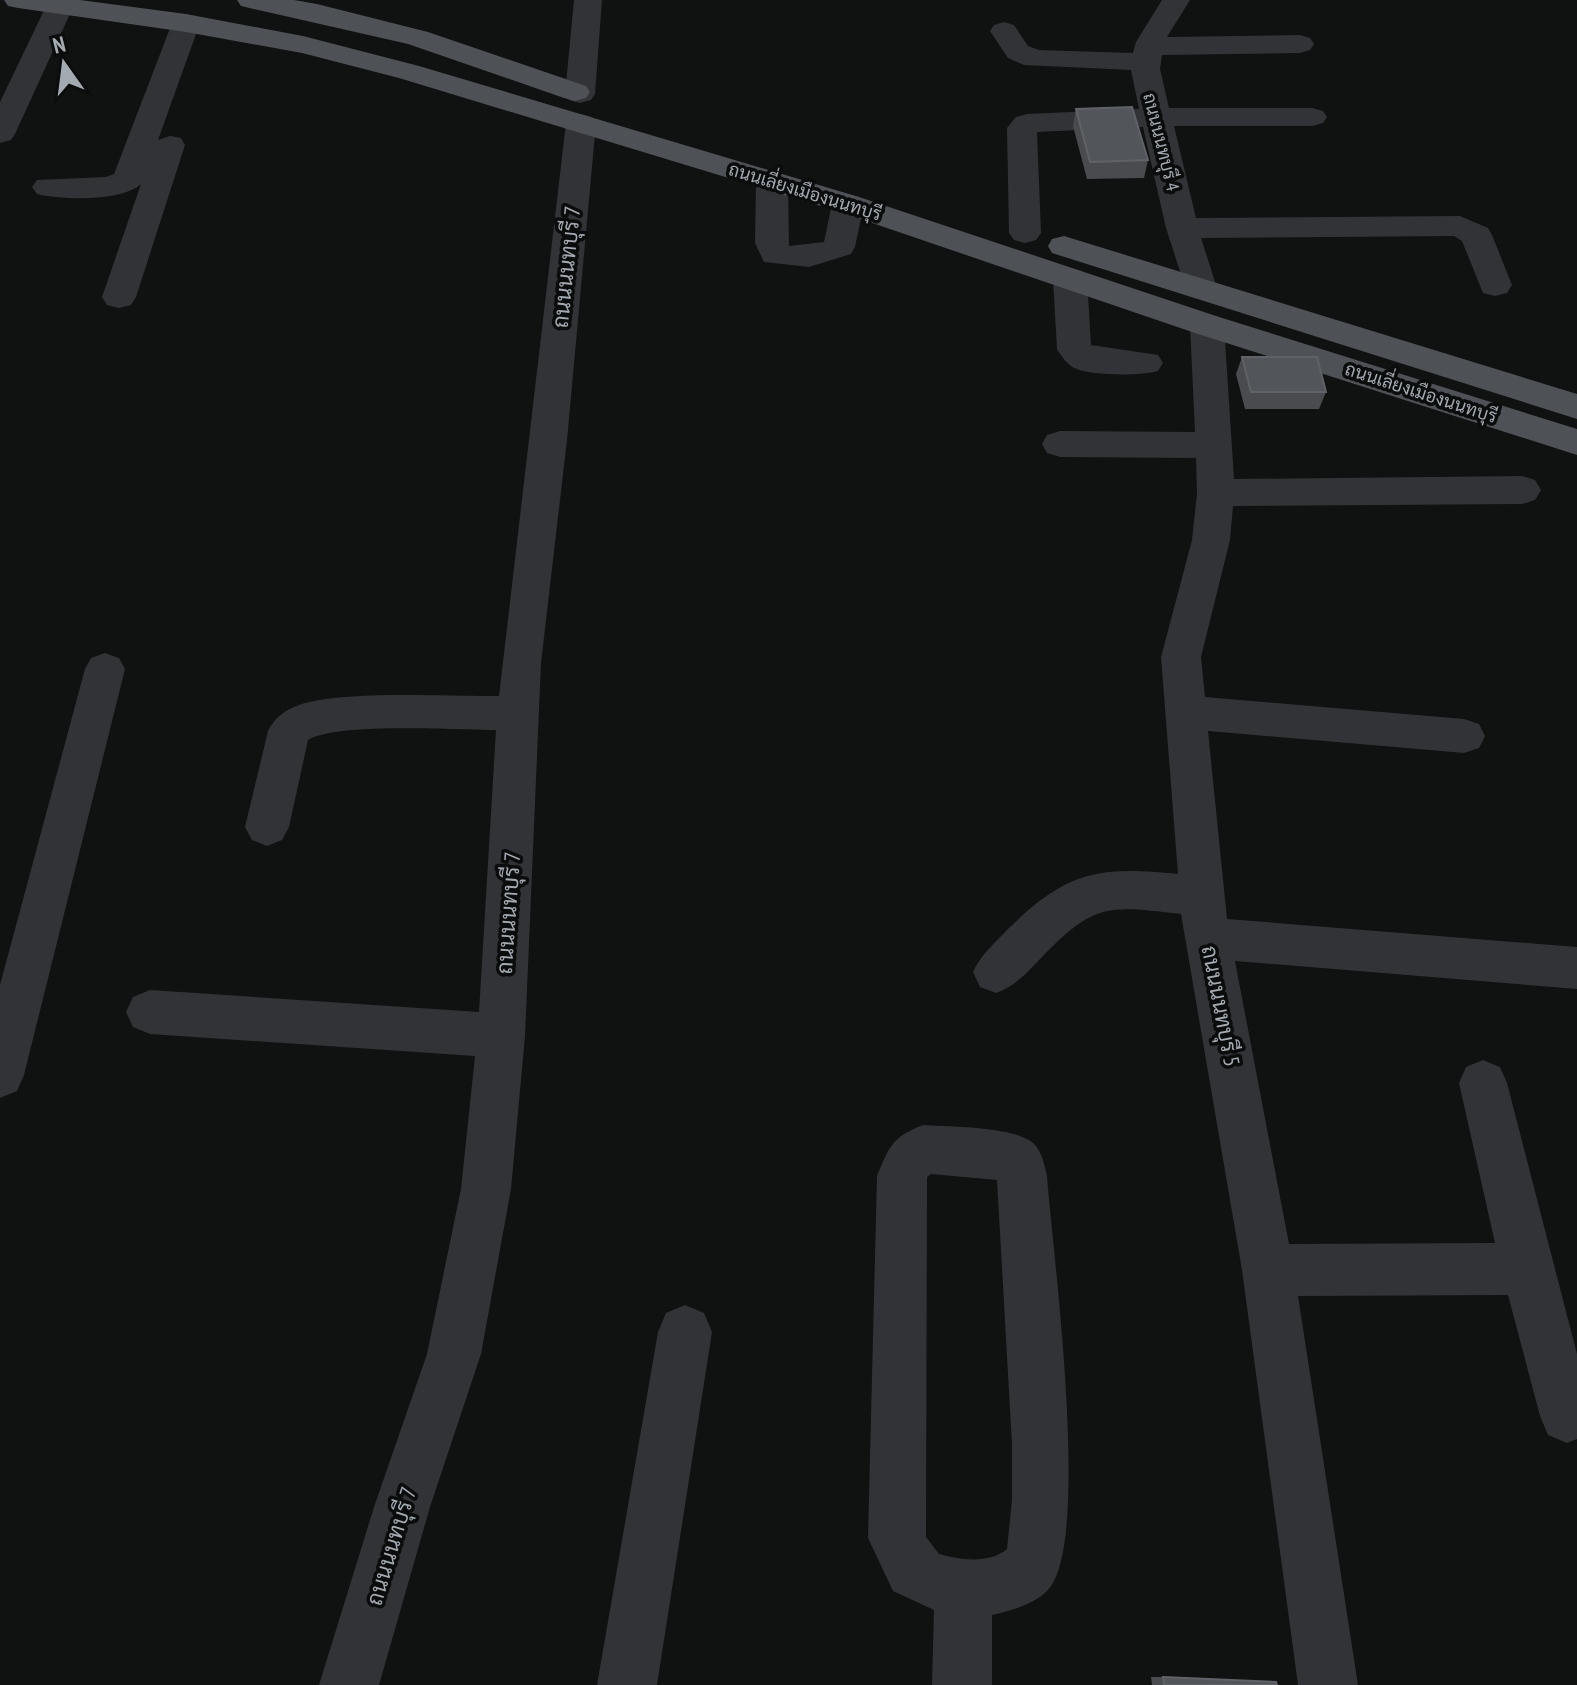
<svg xmlns="http://www.w3.org/2000/svg" width="1577" height="1685" font-family="'PT Sans Narrow',Sarabun,sans-serif">
<rect width="100%" height="100%" fill="#101111"/>
<g fill="none" stroke-linecap="round" stroke-linejoin="round">
<path fill="#323336" fill-rule="evenodd" d="M49,0H71L74,5L15,134L11,140L0,143V102Z
M574,0H602L595,94L591,100L580,103L569,100L565,94Z
M1162,0H1190L1167,37L1300,35L1310,38L1314,44L1310,50L1300,53L1162,55L1160,69L1169,108H1312L1323,111L1327,117L1323,123L1312,126H1174L1196,218L1460,216L1488,228L1492,235L1512,285L1507,293L1495,296L1483,293L1462,241L1454,236L1201,238L1217,288L1212,296L1200,299L1188,296L1166,228L1143,127L1037,132L1041,233L1036,240L1025,243L1014,240L1009,233L1007,128L1016,117L1027,114L1139,109L1131,70L1024,65L1008,58L990,31L994,25L1004,22L1014,25L1028,46L1039,50L1133,53L1136,42Z
M186,14L196,17L200,23L158,140L170,136L181,138L185,145L136,297L131,305L119,308L107,305L102,297L141,184C121,202 62,200 37,194L32,187L37,180L106,177L114,174L172,23L176,17Z
M581,114L592,117L596,123L567,440L541,663L525,1036L511,1189L481,1354L430,1507L379,1685H319L374,1507L427,1354L461,1189L475,1056L150,1034L133,1027L126,1012L133,997L150,990L479,1012L496,730C457,730 337,722 308,740L289,827L282,840L267,846L252,840L245,827L268,731C274,719 282,712 294,707C335,689 450,697 499,696L566,123L570,117Z
M772,172L783,175L788,182L789,246L824,242L832,204L837,197L848,194L859,197L864,204L855,247L851,254L809,267L764,262L755,243L756,182L761,175Z
M1070,268L1082,271L1087,279L1091,345L1158,355L1163,363L1158,371C1141,376 1091,376 1074,368C1067,364 1061,356 1057,349L1053,279L1058,271Z
M1207,314L1219,317L1224,325L1234,479L1522,476L1535,480L1541,490L1535,500L1522,504L1233,506L1230,540L1201,657L1205,697L1464,719L1479,724L1485,736L1479,748L1464,753L1208,731L1227,919L1577,947V989L1235,961L1289,1244L1495,1243L1459,1083L1466,1067L1483,1060L1500,1067L1507,1083L1577,1354V1439L1567,1443L1548,1435L1540,1416L1508,1295L1298,1296L1358,1685H1298L1242,1270L1181,914C1106,905 1094,903 1040,959C1026,974 1015,986 996,993L980,987L973,972C981,954 995,943 1008,929C1067,871 1098,866 1178,874L1161,657L1192,540L1197,493L1196,458L1060,457L1047,453L1042,444L1047,435L1060,431L1195,432L1190,325L1195,317Z
M105,653L119,658L125,669L24,1075L17,1091L0,1098V985L85,669L91,658Z
M923,1125C948,1127 1021,1126 1036,1146C1042,1154 1045,1166 1047,1176C1053,1254 1090,1530 1051,1586C1040,1603 1010,1611 992,1615V1685H932L934,1610L893,1591L868,1538L877,1176C889,1147 892,1137 923,1125ZM931,1174L997,1180L1012,1444V1500L1007,1549C990,1564 960,1560 939,1554L926,1537L927,1177Z
M685,1305L704,1313L712,1332L657,1685H597L658,1332L666,1313Z"/>
<path fill="#4e5155" fill-rule="evenodd" d="M4,0H80L186,14L303,36L419,66L859,197L1219,317L1577,429V455L1195,333L837,211L399,78L302,53L186,32L18,8L8,6Z
M237,0H294L317,4L428,32L586,86L590,92L586,98L575,101L564,98L408,44L241,6Z
M1064,236L1577,394V419L1052,253L1048,246L1052,239Z"/>
</g>
<path fill="#494b4e" d="M1076,109L1148,160L1144,178L1087,179L1073,126Z
M1242,357L1326,392L1319,409H1245L1236,374Z
M1151,1677H1163L1277,1685H1152Z"/>
<path fill="#525559" stroke="#5f6367" stroke-width="2" d="M1132,107L1148,160L1090,162L1076,109Z
M1242,357H1317L1326,392H1251Z
M1163,1677L1276,1682L1277,1685H1164Z"/>
<g text-anchor="middle" stroke-width="7" stroke-linejoin="round" paint-order="stroke">
<g font-size="18" fill="#a3aab1" stroke="#0b0c0c">
<text transform="translate(1161 142) rotate(76)" y="6">ถนนนนทบุรี 4</text>
<text transform="translate(805 192) rotate(17)" y="6">ถนนเลี่ยงเมืองนนทบุรี</text>
<text transform="translate(1421 393) rotate(18)" y="6">ถนนเลี่ยงเมืองนนทบุรี</text>
</g>
<g font-size="22" fill="#a3aab1" stroke="#0b0c0c">
<text transform="translate(566 267) rotate(-84)" y="8">ถนนนนทบุรี 7</text>
<text transform="translate(508 913) rotate(-86)" y="8">ถนนนนทบุรี 7</text>
<text transform="translate(1221 1006) rotate(79)" y="8">ถนนนนทบุรี 5</text>
<text transform="translate(391 1546) rotate(-73)" y="8">ถนนนนทบุรี 7</text>
</g>
</g>
<g transform="translate(64 64) rotate(346)" stroke="#0b0c0c" stroke-width="6" paint-order="stroke">
<path d="M0-6L14 30L0 20L-14 30Z" fill="#a3aab1"/>
<text y="-12" font-size="22" font-weight="bold" text-anchor="middle" fill="#a3aab1">N</text>
</g>
</svg>
